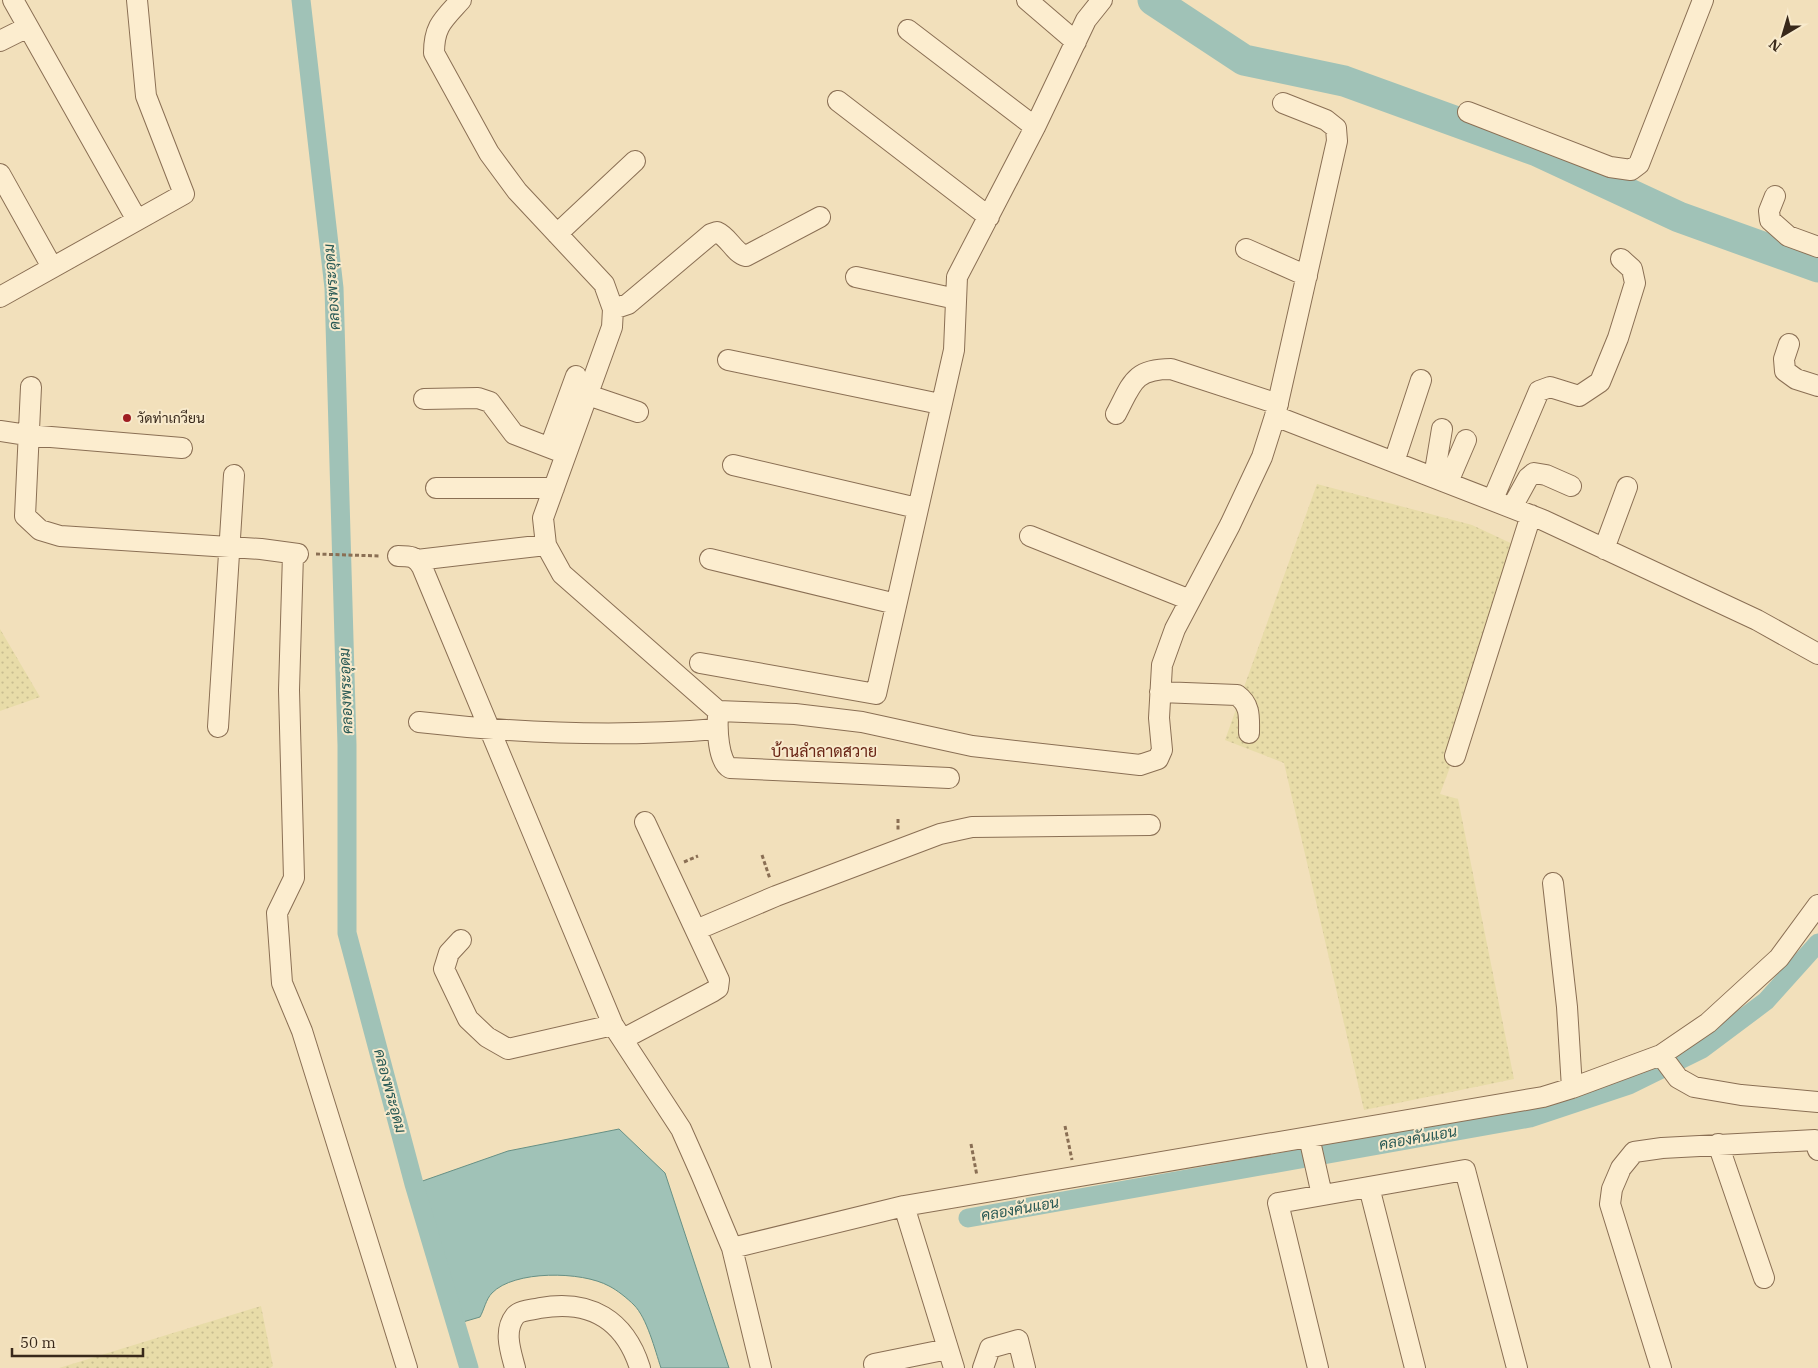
<svg xmlns="http://www.w3.org/2000/svg" width="1818" height="1368" font-family="'IBM Plex Serif',Sarabun,serif">
<defs>
<pattern id="farmland-dots" width="8" height="8" patternUnits="userSpaceOnUse" patternTransform="scale(1.25)"><rect width="8" height="8" fill="#e8dca8"/><path d="M2 2h.1M6 6h.1" fill="none" stroke="#c8bd90" stroke-width="1.8" stroke-linecap="round"/></pattern>
</defs>
<rect width="100%" height="100%" fill="#f2e0bb"/>
<path fill="url(#farmland-dots)" d="M1317,484L1472,525L1530,552L1440,794L1458,799L1514,1079L1364,1110L1284,763L1225,740Z
M0,629L40,697L0,711Z
M261,1306L273,1366L270,1368H59Z"/>
<path fill="#a0c2b7" stroke="#679085" d="M619,1129L665,1173L729,1368H661C655,1350 647,1318 634,1305C627,1298 617,1290 609,1286C582,1271 514,1270 492,1293C486,1299 484,1310 480,1317L456,1324L414,1184L508,1151Z"/>
<g fill="none" stroke-linecap="round" stroke-linejoin="round">
<path stroke="#a0c2b7" stroke-width="19" d="M301,0L334,288L347,745V933L414,1184L469,1368
M968,1218L1530,1118L1629,1085L1702,1049L1766,1001L1818,943"/>
<path stroke="#a0c2b7" stroke-width="31" d="M1153,0L1244,60L1344,81L1537,151L1679,217L1818,267"/>
<defs>
<path id="minor" d="M13,0L137,220
M461,0C443,20 434,26 434,53L489,153L517,191L604,284L613,309L612,327L543,518L546,545L562,574L718,711L795,714L862,722L972,746L1140,765L1158,759L1162,750L1159,718L1162,665L1175,629L1230,525L1262,457L1275,416L1337,141L1336,128L1326,120L1283,103
M1027,0L1076,42
M908,30L1035,127
M0,41L28,27
M838,101L989,217
M1468,112L1610,167L1631,170L1639,164L1703,0
M0,174L52,267
M1775,196L1769,211L1770,220L1788,236L1818,247
M557,234L635,161
M1246,249L1307,276
M856,277L956,299
M0,297L184,194L146,96L137,0
M613,309L628,304L711,234L717,232C729,237 734,253 746,256L820,217
M1789,344L1784,359L1785,371L1796,379L1818,386
M728,360L940,404
M31,387L25,516L40,530L60,536L261,549L298,554
M588,395L638,412
M424,399L478,398L490,402L514,434L566,454
M1116,414C1132,384 1133,369 1171,369L1278,404
M1275,416L1543,520L1757,620L1818,654
M0,431L27,435L182,448
M550,447L576,376
M1394,462L1421,380
M733,465L917,508
M1434,477L1442,429
M1448,482L1466,440
M436,488H554
M1493,499L1539,391L1550,387L1579,396L1600,382L1618,338L1635,283L1632,269L1621,259
M1512,507L1528,478L1534,473L1546,475L1571,486
M1030,536L1190,600
M1604,549L1627,487
M293,554L289,690L294,878L277,913L282,983L302,1031L407,1368
M398,556C410,556 416,556 422,567L613,1025L681,1129L701,1174L732,1248L761,1368
M710,559L896,604
M417,560L546,545
M700,663L876,694L954,350L957,277L1035,127L1086,20L1102,0
M1160,692L1237,695C1251,705 1249,718 1249,733
M718,716C717,728 718,762 730,768L949,778
M419,722C515,733 621,737 717,729
M218,727L234,475
M1455,756L1531,515
M1553,883L1567,1007L1572,1088
M696,930L776,896L940,834L972,827L1150,825
M461,940L449,953L444,969L468,1019L487,1037L508,1049L613,1025
M623,1039L712,992L718,988L719,980L645,822
M1661,1055L1678,1078L1694,1087L1741,1095L1818,1102
M1309,1137L1322,1195
M1718,1144L1764,1278
M1369,1187L1415,1368
M732,1248L904,1206
M874,1364L948,1349
M515,1368C511,1352 503,1331 515,1316C520,1310 533,1310 540,1308C590,1299 625,1320 640,1368
M954,1368L904,1206L1543,1097L1572,1088L1661,1055L1708,1023L1779,958L1818,905
M983,1368L990,1348L1018,1340L1025,1368
M1318,1368L1278,1203L1465,1170L1517,1368
M1661,1368L1610,1204L1612,1189L1621,1168L1634,1152L1662,1148L1815,1140L1818,1150"/>
</defs>
<use href="#minor" stroke="#8a6f54" stroke-width="22"/>
<path stroke="#8a6f54" stroke-width="3" stroke-dasharray="4 2.5" stroke-linecap="butt" d="M316,554L380,556
M898,819V831
M762,855L770,879
M684,862L698,856
M1065,1126L1072,1160
M971,1144L977,1176"/>
<use href="#minor" stroke="#fcedcf" stroke-width="20"/>
</g>
<circle fill="#9f1e22" stroke="#f8eacc" stroke-width="2" cx="127" cy="418" r="5"/>
<g text-anchor="middle" stroke-width="4" stroke-linejoin="round" paint-order="stroke">
<g font-size="14" fill="#38281a" stroke="#f8eacc" text-anchor="start">
<text x="137" y="423">วัดท่าเกวียน</text>
</g>
<g font-size="15" font-style="italic" fill="#285955" stroke="#f8eacc">
<text transform="translate(332 287) rotate(-94)" y="5">คลองพระอุดม</text>
<text transform="translate(346 691) rotate(-92)" y="5">คลองพระอุดม</text>
<text transform="translate(390 1091) rotate(75)" y="5">คลองพระอุดม</text>
<text transform="translate(1418 1138) rotate(-10)" y="5">คลองคันแอน</text>
<text transform="translate(1020 1209) rotate(-10)" y="5">คลองคันแอน</text>
</g>
<g font-size="16" fill="#692515" stroke="#f8eacc">
<text x="824" y="757">บ้านลำลาดสวาย</text>
</g>
</g>
<g transform="translate(1783 35) rotate(218)" stroke="#f8eacc" stroke-width="4" paint-order="stroke">
<path d="M0-4L9 19L0 12L-9 19Z" fill="#38281a"/>
<text y="-8" font-size="14" font-weight="bold" text-anchor="middle" fill="#38281a">N</text>
</g>
<path d="M12 1348v8h131v-8" fill="none" stroke="#38281a" stroke-width="2.5"/>
<text x="20" y="1348" font-size="15" fill="#38281a" stroke="#f8eacc" stroke-width="4" paint-order="stroke">50 m</text>
</svg>
